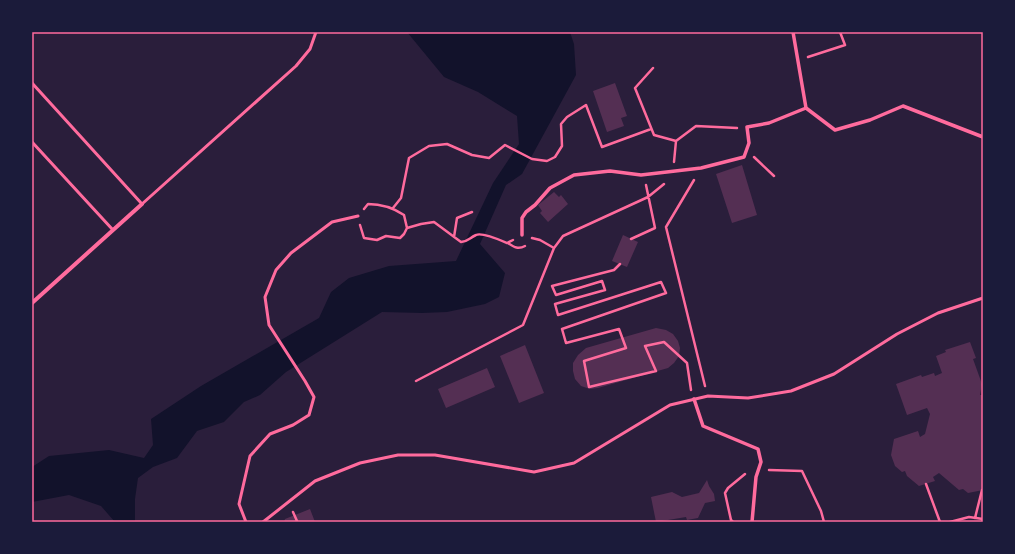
<svg xmlns="http://www.w3.org/2000/svg" width="1015" height="554" font-family="Quicksand,sans-serif">
<rect width="100%" height="100%" fill="#1b1b3a"/>
<path fill="#2a1e3b" d="M32,32H983V522H32Z"/>
<path fill="#12122b" d="M407,32H570L574,44L576,75L522,174L506,185L480,244L505,273L499,297L485,304L447,312L422,313L382,312L286,372L260,395L244,402L224,422L197,431L177,458L153,467L138,478L135,499V522H115L101,506L69,495L32,502V467L49,456L109,450L144,458L153,445L151,419L201,386L319,318L331,292L349,278L389,266L456,261L493,183L519,144L517,116L478,92L444,77Z"/>
<path fill="#542f53" d="M615,83L627,116L621,118L624,126L607,132L593,91Z
M742,165L757,215L732,223L716,174Z
M554,192L559,197L561,195L568,204L548,222L540,213L542,211L538,205Z
M623,235L638,242L627,267L612,261Z
M656,328L666,330L673,334L678,341L680,348L679,356L674,363L668,368L598,388L590,389L581,386L575,379L573,371V363L578,355L586,348Z
M970,342L976,358L973,359L982,384L980,395H983V490L968,493L963,489L959,490L939,473L933,477L935,481L919,486L907,476L905,471L902,472L895,466L891,455L894,439L918,431L920,437L925,434L930,414L927,408L907,415L896,384L921,375L922,377L934,373L935,376L942,373L936,356L946,352L945,350Z
M525,345L544,393L519,403L500,356Z
M487,368L495,387L446,408L438,389Z
M707,480L709,486L714,494L715,501L705,503L698,518L687,520L686,517L656,522L651,497L672,492L682,497L699,493Z
M310,509L315,522H284L285,519Z"/>
<g fill="none" stroke-linecap="round" stroke-linejoin="round">
<path stroke="#ff6b9d" stroke-width="2.5" d="M808,57L845,45L840,32
M653,68L635,88L654,135L676,141
M754,157L774,176
M674,162L676,141L696,126L737,128
M694,180L666,227L705,386
M393,208L401,198L409,158L429,146L447,144L472,155L489,158L505,145L532,159L547,161L555,157L562,146L561,124L567,117L586,105L602,147L651,129
M364,209L368,204C382,204 392,207 404,215L407,228L421,224L434,222L461,242C469,241 469,238 476,235C482,232 500,240 507,243L513,240
M360,225L364,238L377,240L386,236L400,238L404,234L407,228
M454,237L457,218L472,212
M532,238L540,240L554,248
M631,239L655,228L646,185
M508,243C514,247 518,250 525,246
M620,264L614,270L552,286L556,295L602,281L605,290L555,304L558,315L661,282L666,293L562,329L566,343L619,329L626,348L584,361L589,387L656,371L645,346L664,342L687,363L691,390
M416,381L523,325L554,248L563,236L648,197L664,184
M769,470L802,471L821,511L824,522
M926,484L940,522
M293,512L297,521L295,522
M975,518L982,490
M733,522L731,520L725,493L728,488L745,474
M950,522L969,517L983,519"/>
<path stroke="#ff6b9d" stroke-width="3" d="M32,83L142,204L296,66L310,49L316,32
M32,142L113,230
M246,522L239,504L250,456L270,434L293,425L309,415L314,397L305,381L269,325L265,297L276,270L291,253L332,222L358,216
M263,522L315,481L360,463L398,455H435L534,472L574,463L670,405L708,396L748,398L791,391L834,374L897,334L938,313L983,298"/>
<path stroke="#ff6b9d" stroke-width="3.5" d="M793,32L806,108
M522,235V218L526,212L535,205L550,188L574,175L610,171L641,175L701,168L744,157L749,143L747,127L769,123L806,108L835,130L870,120L903,106L983,137
M694,399L703,426L758,449L761,462L756,477L752,522"/>
<path stroke="#ff6b9d" stroke-width="4" d="M32,303L142,204"/>
</g>
<rect width="1015" height="554" fill="none" stroke="#1b1b3a" stroke-width="66"/>
<rect x="33" y="33" width="949" height="488" fill="none" stroke="#ff6b9d" stroke-width="1.5"/>
</svg>
